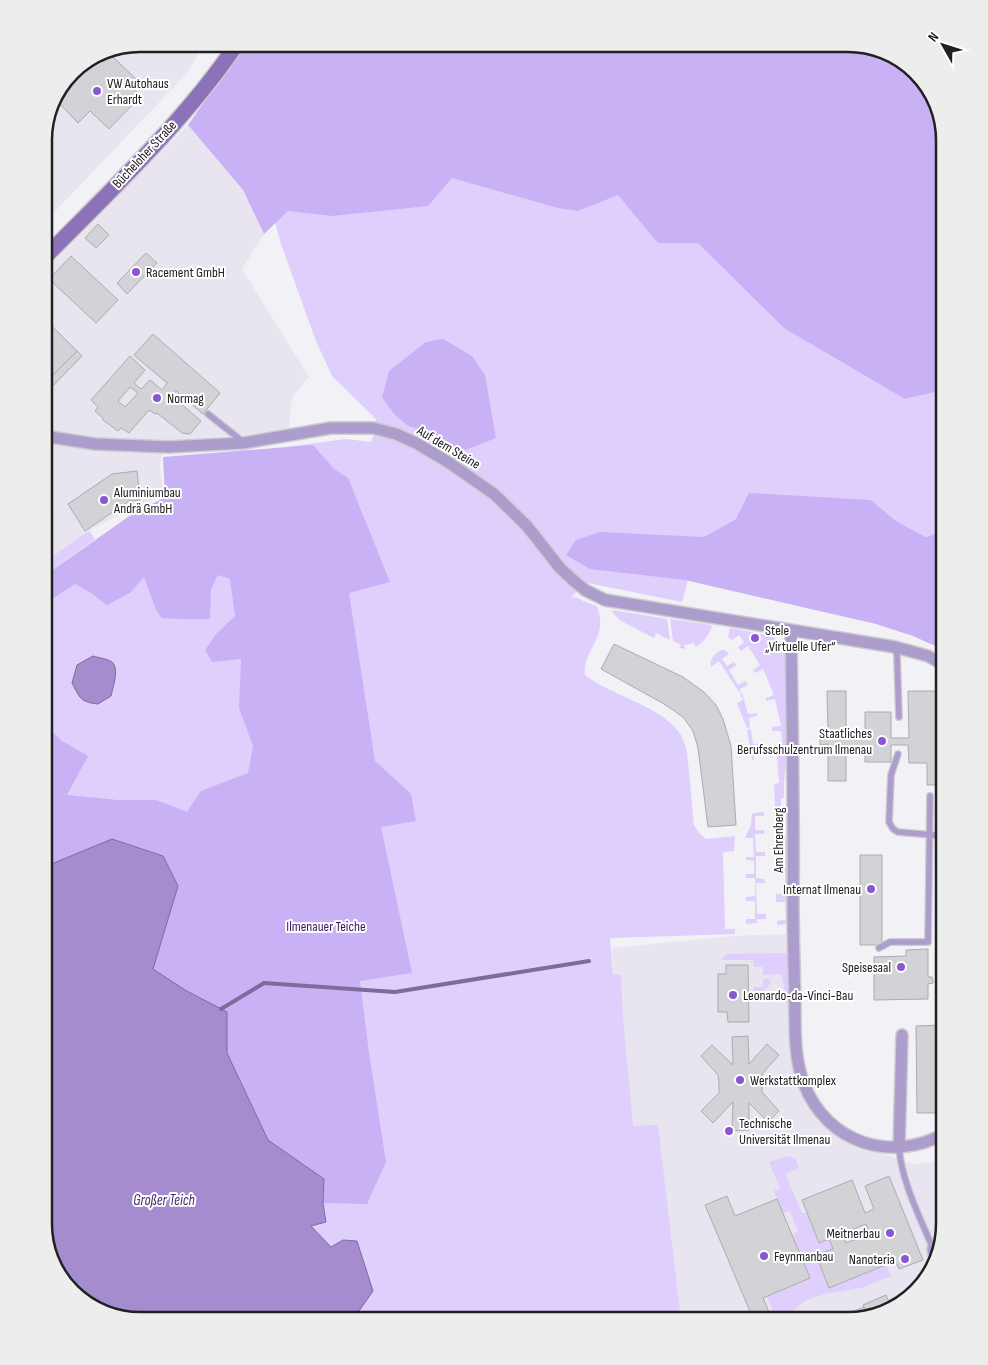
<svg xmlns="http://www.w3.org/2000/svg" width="988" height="1365" font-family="'Sofia Sans Condensed',sans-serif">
<rect width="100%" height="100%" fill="#f2f1f5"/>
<path fill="#e8e4f0" d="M141,44H205L186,74L44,223V134L54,98L77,68Z
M188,125L243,190L264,234L242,269L309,377L292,397L289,428L244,435L169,440L161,458L160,468L164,495L126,511L89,531L44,562V272Z
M788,934L795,1056L819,1119L850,1143L914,1164L944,1161V1224L931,1273L896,1308L847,1321H374L405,1198L627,1173L612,948L733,936Z"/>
<path fill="#decffd" d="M853,44L896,57L931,92L944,141L905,399L944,390V531L926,537L896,521L871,500L736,519L698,541L682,602L588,583L572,596L573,598L576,597L583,601L597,606C599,613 601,619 600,626C599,643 582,657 585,675C610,695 660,706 678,731C683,737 685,745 687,752L694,825L699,833L706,839L735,836L734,851L723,852L725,929H735V934L610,938L613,974L621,975L623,1018L633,1126L658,1125L681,1321H135L92,1308L57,1273L44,1224V582L249,452L346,439L371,442L376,431V419L332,376L316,341L281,244L265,185Z
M89,531L95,539L44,576V562Z
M613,610L667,619L670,640L656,633L654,638L621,621L613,613Z
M670,619L712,625C710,635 704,641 696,647L694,643L684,645L685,649L679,648L681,645L673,641Z
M730,628L766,635L773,637L779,641L783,648L785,654L786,719H788V750L784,782V798H781V807H775L774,784L779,783L777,754L783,753L781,731H772V727L781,726L775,699L766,701V698L774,695L763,669L755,673L753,670L760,665L748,646L741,651L738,647L744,642L739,635L732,640L728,637Z
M721,650H725L729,654L722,659L727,666L734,662L737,665L729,670L738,685L746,681L748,685L740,689L741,691L739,692L719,661L711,667C709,659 715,654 721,650Z
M742,693L748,714L757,713V716L749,718L750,727L747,728L737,703L743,700L740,694Z
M751,729L753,744L762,743V748L753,749L754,760H752L747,730Z
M764,812V816H755V830H764V834H755L756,852H765V856H756V878L765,879V883H756L757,914H766V919H757V923L746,924V919H755V901H746V897L755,896V878H746V874H754V861L746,860V857H754L753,838H745L751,825L752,814L754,813Z
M775,812H781V821H784V830L789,851L788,924L777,925V921L786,920L785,902H776V894H785V872L776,871V868L785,867V854H781L780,839L776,824Z
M784,953L788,954L790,958L791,1013L788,1011L782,976L779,974L763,975V967H754L753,960H721L726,954Z
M763,979H768L771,981C767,991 763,991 754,991L753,987H763Z
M787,1156L795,1158L799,1168L785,1174L802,1213H807L819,1243L829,1239L833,1249L816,1256L829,1288L886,1265L891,1276L861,1288L825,1294L806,1300L795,1309L786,1321H777L767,1296L810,1278L792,1235L798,1232L790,1211L783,1213L774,1191L780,1188L769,1162Z"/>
<path fill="#c9b1f6" d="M245,44H853L896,57L931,92L944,141V390L905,399L784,328L698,243H658L618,195L578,211L558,208L452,178L428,206L332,216L288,211L264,234L243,190L188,125Z
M443,339L472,356L485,375L496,438L460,452L433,434L408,426L394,414L382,397L389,371L426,342Z
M313,445L334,469L348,478L390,582L349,593L375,761L411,794L416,821L381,827L412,973L360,981L369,1053L386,1162L367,1204L323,1203L324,1179L268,1140L227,1053V1012L185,990L153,969L112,839L44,867V802L46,796L47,762L44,757V724L62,741L88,756L67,795L118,800H156L187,812L201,791L248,773L253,746L239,708L241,659L212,662L205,650L217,633L235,616L230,579L218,575L211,589L210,619H181L162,618L156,610L144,577L130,593L107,605L91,593L75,584L44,604V576L128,517L165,497L163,457Z
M749,493L871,500L896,521L926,537L944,531V650L913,636L876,624L685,580L590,569L566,555L576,540L600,532L704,537L736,519Z"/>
<path fill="#a48ccf" stroke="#7d6c9b" d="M93,656C99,658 110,659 113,663C119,670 113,687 111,696L98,704C80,702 80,698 72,683L77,665Z
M44,757C49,766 48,793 44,802Z
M112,839L163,856L178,886L153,969L185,990L227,1012V1053L268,1140L324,1179L323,1203L326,1222L311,1226L331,1247L343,1240L357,1241L373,1291L352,1321H135L92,1308L57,1273L44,1224V867Z"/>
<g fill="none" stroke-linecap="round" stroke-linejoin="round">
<path stroke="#7d6c9b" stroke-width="4" d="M221,1009L264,983L395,992L589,961"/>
</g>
<path fill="#d3d2d6" stroke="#acabae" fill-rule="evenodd" d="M111,55L136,79L129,85L141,96L109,129L90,111L78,123L54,98L71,76L72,78L84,65L100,59L103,62Z
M98,224L109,235L96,248L85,238Z
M146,253L157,263L127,294L117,283Z
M71,256L118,300L96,323L49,279Z
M46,320L77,351L44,384V321Z
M153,334L220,393L203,414L176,391L172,396L201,421L190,434L182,433L157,413L155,414L149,410L129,433L121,428L118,431L103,420V418L95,411L98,407L91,400L130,356L145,370L134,383L141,389L150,380L162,390L167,383L134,355ZM130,387L138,393L125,407L118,401Z
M77,351L82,356L44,395V384Z
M137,471L140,500L129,501L85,531L68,504L112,474Z
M614,644L683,677L704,692L716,705L723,719L731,746L736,825L708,827L698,748L693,731L683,717L664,704L601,669Z
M827,691H846V731H865V712H891V738H909L908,691H938L939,733H944V791H938V785H927V763H909L908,745H891V762H865V747L846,748V781H828V744L820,745V733H828Z
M940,854H944V943H940Z
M860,855H882V945H860Z
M928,949V977H932L933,981V983L928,984V999L874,1000V957L906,956V950Z
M726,965H748L749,1022H728L727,1012H718V974H726Z
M941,1025L943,1113H917L916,1026Z
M748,1036L749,1064L767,1044L779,1055L762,1074V1092L779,1111L768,1122L749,1103V1130L732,1131L733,1102L713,1123L701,1111L719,1093V1084L718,1075L701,1056L712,1045L733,1065L732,1037Z
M889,1176L923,1260L899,1269L895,1261L829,1288L816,1255L833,1249L829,1239L819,1243L802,1200L852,1180L865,1213L874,1209L865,1186ZM866,1224L870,1234L846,1243L842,1234Z
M727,1196L735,1216L777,1199L810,1278L763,1298L772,1319L767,1321H765L764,1319L759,1321H754L705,1205Z
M886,1295L892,1309L867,1316L863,1305Z
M864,1307L867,1316L847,1321H830Z"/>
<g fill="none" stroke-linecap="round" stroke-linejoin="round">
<defs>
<path id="lane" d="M207,44L212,47
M208,414L242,441
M895,647L897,656L899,717
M898,754L891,775L889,822L893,829L898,832L944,836
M879,948L890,942H928L930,796
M899,1148C902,1183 920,1217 933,1249"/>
<path id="street" d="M44,436L95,444L168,447L243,443L331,428H373L396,434L416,443L448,462L494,494L527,526L560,568L574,581L585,590L605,600L895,647L928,656L944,665
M791,631C792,721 794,810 793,900C793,934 794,968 795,1002C795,1029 794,1058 804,1084C827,1143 890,1163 944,1134
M899,1148L902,1035
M933,1249L935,1257"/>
<path id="secondary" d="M44,258C111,190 183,123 237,44"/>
</defs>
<use href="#lane" stroke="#cccbcf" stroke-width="8"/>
<use href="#street" stroke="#cccbcf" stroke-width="14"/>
<use href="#secondary" stroke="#cccbcf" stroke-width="18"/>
<use href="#lane" stroke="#ad9dcd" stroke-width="5.5"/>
<use href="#street" stroke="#ad9dcd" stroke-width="11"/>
<use href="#secondary" stroke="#8c72b9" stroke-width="15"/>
</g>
<g fill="#8a57d0" stroke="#fff" stroke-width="2">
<circle cx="97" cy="91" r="5"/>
<circle cx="136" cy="272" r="5"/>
<circle cx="157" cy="398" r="5"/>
<circle cx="104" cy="500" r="5"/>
<circle cx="755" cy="638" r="5"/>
<circle cx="882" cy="741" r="5"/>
<circle cx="871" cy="889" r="5"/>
<circle cx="901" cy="967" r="5"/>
<circle cx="733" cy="995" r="5"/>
<circle cx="740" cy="1080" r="5"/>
<circle cx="729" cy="1131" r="5"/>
<circle cx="890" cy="1233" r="5"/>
<circle cx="764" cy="1256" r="5"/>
<circle cx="905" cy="1259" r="5"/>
</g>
<g text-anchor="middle" stroke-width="4" stroke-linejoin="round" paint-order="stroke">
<g font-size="14" fill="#212022" stroke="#fff" text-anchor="start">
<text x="107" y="88">VW Autohaus<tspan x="107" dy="16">Erhardt</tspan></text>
<text x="146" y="277">Racement GmbH</text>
<text x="167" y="403">Normag</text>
<text x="114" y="497">Aluminiumbau<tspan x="114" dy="16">Andrä GmbH</tspan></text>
<text x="765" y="635">Stele<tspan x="765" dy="16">„Virtuelle Ufer“</tspan></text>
<text x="872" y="738" text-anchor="end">Staatliches<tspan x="872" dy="16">Berufsschulzentrum Ilmenau</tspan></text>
<text x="861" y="894" text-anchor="end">Internat Ilmenau</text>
<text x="891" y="972" text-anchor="end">Speisesaal</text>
<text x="743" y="1000">Leonardo-da-Vinci-Bau</text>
<text x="750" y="1085">Werkstattkomplex</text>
<text x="739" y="1128">Technische<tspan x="739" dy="16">Universität Ilmenau</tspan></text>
<text x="880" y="1238" text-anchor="end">Meitnerbau</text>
<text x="774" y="1261">Feynmanbau</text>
<text x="895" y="1264" text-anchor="end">Nanoteria</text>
</g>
<g font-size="14" fill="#212022" stroke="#fff">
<text transform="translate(144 154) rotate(-47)" y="5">Bücheloher Straße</text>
<text transform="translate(449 447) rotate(31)" y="5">Auf dem Steine</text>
<text transform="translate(778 840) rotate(-90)" y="5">Am Ehrenberg</text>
</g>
<g font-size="14" fill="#3b1664" stroke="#fff">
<text x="326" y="931">Ilmenauer Teiche</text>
</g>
<g font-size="15" font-style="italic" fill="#472573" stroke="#fff">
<text x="164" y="1205">Großer Teich</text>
</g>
</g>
<path d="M0 0H988V1365H0ZM140 52H848A88 88 0 0 1 936 140V1224A88 88 0 0 1 848 1312H140A88 88 0 0 1 52 1224V140A88 88 0 0 1 140 52Z" fill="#ededed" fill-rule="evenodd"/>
<path fill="none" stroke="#212022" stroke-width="2.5" d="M140 52H848A88 88 0 0 1 936 140V1224A88 88 0 0 1 848 1312H140A88 88 0 0 1 52 1224V140A88 88 0 0 1 140 52Z"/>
<g transform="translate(943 45) rotate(309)" stroke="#ffffff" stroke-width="4" paint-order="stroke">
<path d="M0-4L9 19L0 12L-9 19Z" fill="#212022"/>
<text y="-8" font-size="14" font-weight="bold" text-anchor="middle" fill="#212022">N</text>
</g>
</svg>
